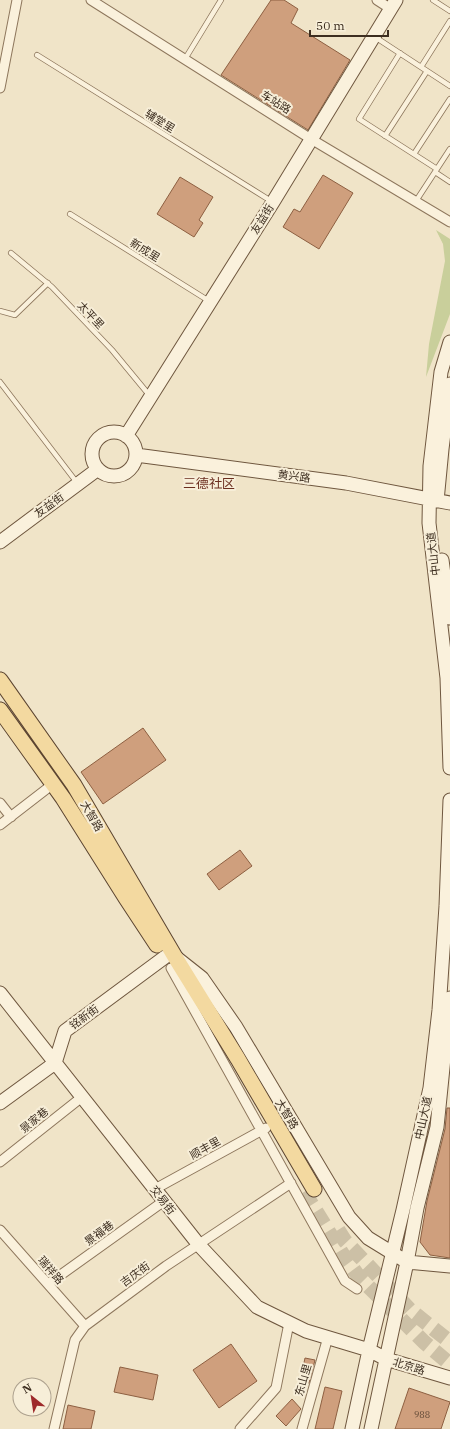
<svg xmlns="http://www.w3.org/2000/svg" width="450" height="1429" font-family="'IBM Plex Serif','Noto Sans SC',serif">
<rect width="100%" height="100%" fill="#f0e4c8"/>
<path fill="#c9cf9b" d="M436,230L450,239V314L426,377L429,344L445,261L443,244Z"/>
<path fill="#cf9f7d" stroke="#8d5f41" d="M271,0H284L298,9L291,23L350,60L308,130L221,75Z
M323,175L353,193L319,249L283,227L294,209L300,212Z
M180,177L213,197L199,220L203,223L194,237L157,214Z
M143,728L166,760L103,804L81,772Z
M240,850L252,866L219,890L207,874Z
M447,1108H450V1258L430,1255L420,1242L427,1201L445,1129Z
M231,1344L257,1381L219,1408L193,1370Z
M305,1358L315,1360L309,1383L300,1381Z
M120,1367L158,1375L153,1400L114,1392Z
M325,1387L342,1391L333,1429H315Z
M409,1388L450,1402L441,1429H395Z
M292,1399L301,1409L286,1426L276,1416Z
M68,1405L95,1411L91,1429H63Z"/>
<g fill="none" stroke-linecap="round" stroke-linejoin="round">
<path stroke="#ccc0a6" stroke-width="15" stroke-dasharray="15 8" stroke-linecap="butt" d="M304,1192L343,1255L359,1277L424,1342L450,1364
M338,1230L345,1241L410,1310L450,1342"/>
<defs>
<path id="lane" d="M433,0L450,11
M375,37L450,86
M400,53L359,119L437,169
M37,55L271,201
M185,59L221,0
M421,67L450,21
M385,136L427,71
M414,154L450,99
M435,172L450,182
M416,201L450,149
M70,214L209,301
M11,253L52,287L112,350L150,396
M0,311L15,315L48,283
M0,382L78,484"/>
<path id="street" d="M91,0L311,139L450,222
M377,0L391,9
M0,88L17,0
M0,803L11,817
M0,825L53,784
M171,968L345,1281L357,1289
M0,1162L82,1097
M155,1189L266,1128
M0,1230L85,1326
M48,1284L164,1201
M54,1429L75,1340L85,1326L166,1266L291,1183
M240,1429L276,1388L289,1323
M302,1429L328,1337"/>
<path id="secondary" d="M450,342L441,372L430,466L429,523L447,678L450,768
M92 454a22 22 0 1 1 44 0a22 22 0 1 1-44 0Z
M126,436L273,202L396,0
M136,455L346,483L450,503
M437,501L442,449L450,384
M0,542L98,469
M442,560L450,618
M178,959L202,978L236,1027L349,1217L368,1238L407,1262L450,1266
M0,993L199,1245L257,1307L306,1331L369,1350L386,1359L450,1378
M0,1103L55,1063L65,1031L165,957
M352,1429L369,1350L403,1210L430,1088L439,1010L446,906L450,800
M371,1429L407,1262L417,1208L437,1127L450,998"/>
<path id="primary" d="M0,680L74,785L175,957L238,1059L314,1189
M0,710L63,798L126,898L157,945"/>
</defs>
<use href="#lane" stroke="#8d765c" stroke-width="6"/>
<use href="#street" stroke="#8d765c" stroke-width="11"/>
<use href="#secondary" stroke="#6f573f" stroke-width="15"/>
<use href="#primary" stroke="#5b4430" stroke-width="17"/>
<use href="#lane" stroke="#faf1dc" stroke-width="4.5"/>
<use href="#street" stroke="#faf1dc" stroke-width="9"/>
<use href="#secondary" stroke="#faf1dc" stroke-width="13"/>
<use href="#primary" stroke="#f3d9a0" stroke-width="15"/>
</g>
<g text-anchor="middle" stroke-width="4" stroke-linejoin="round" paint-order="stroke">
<g font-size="9" fill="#624a37">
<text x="422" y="1418">988</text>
</g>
<g font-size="11" fill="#3d2e20" stroke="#f7eed8">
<text transform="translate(276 102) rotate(32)" y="4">车站路</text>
<text transform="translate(160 121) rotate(32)" y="4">辅堂里</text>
<text transform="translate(262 219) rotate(-58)" y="4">友益街</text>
<text transform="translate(145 250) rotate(32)" y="4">新成里</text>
<text transform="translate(91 315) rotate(47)" y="4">太平里</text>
<text transform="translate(294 476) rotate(7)" y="4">黄兴路</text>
<text transform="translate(49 505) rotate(-36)" y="4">友益街</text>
<text transform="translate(433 554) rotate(-97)" y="4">中山大道</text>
<text transform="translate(92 816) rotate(60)" y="4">大智路</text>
<text transform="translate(84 1017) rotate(-37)" y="4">铭新街</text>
<text transform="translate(287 1114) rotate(59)" y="4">大智路</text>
<text transform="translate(423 1118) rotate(-78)" y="4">中山大道</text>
<text transform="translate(34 1120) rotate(-39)" y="4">景家巷</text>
<text transform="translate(205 1148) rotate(-29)" y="4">顺丰里</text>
<text transform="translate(163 1200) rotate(52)" y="4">交易街</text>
<text transform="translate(99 1233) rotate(-36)" y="4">景福巷</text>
<text transform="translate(51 1270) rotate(49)" y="4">瑞祥路</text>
<text transform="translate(135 1274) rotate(-36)" y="4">吉庆街</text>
<text transform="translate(409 1366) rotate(17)" y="4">北京路</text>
<text transform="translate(303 1380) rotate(-74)" y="4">东山里</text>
</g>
<g font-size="13" fill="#6b2e1e" stroke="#f7eed8">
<text x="209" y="488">三德社区</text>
</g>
</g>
<g transform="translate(32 1397) rotate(330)"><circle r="19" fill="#f7eed8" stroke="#ada18e"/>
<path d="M0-3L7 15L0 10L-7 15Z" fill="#9e2a2b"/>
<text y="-6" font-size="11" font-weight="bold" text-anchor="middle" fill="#3d2e20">N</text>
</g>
<path d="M310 30v6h78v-6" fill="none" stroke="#3d2e20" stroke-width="2"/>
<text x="316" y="30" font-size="12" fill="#3d2e20" stroke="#f7eed8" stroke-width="3" paint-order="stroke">50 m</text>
</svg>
